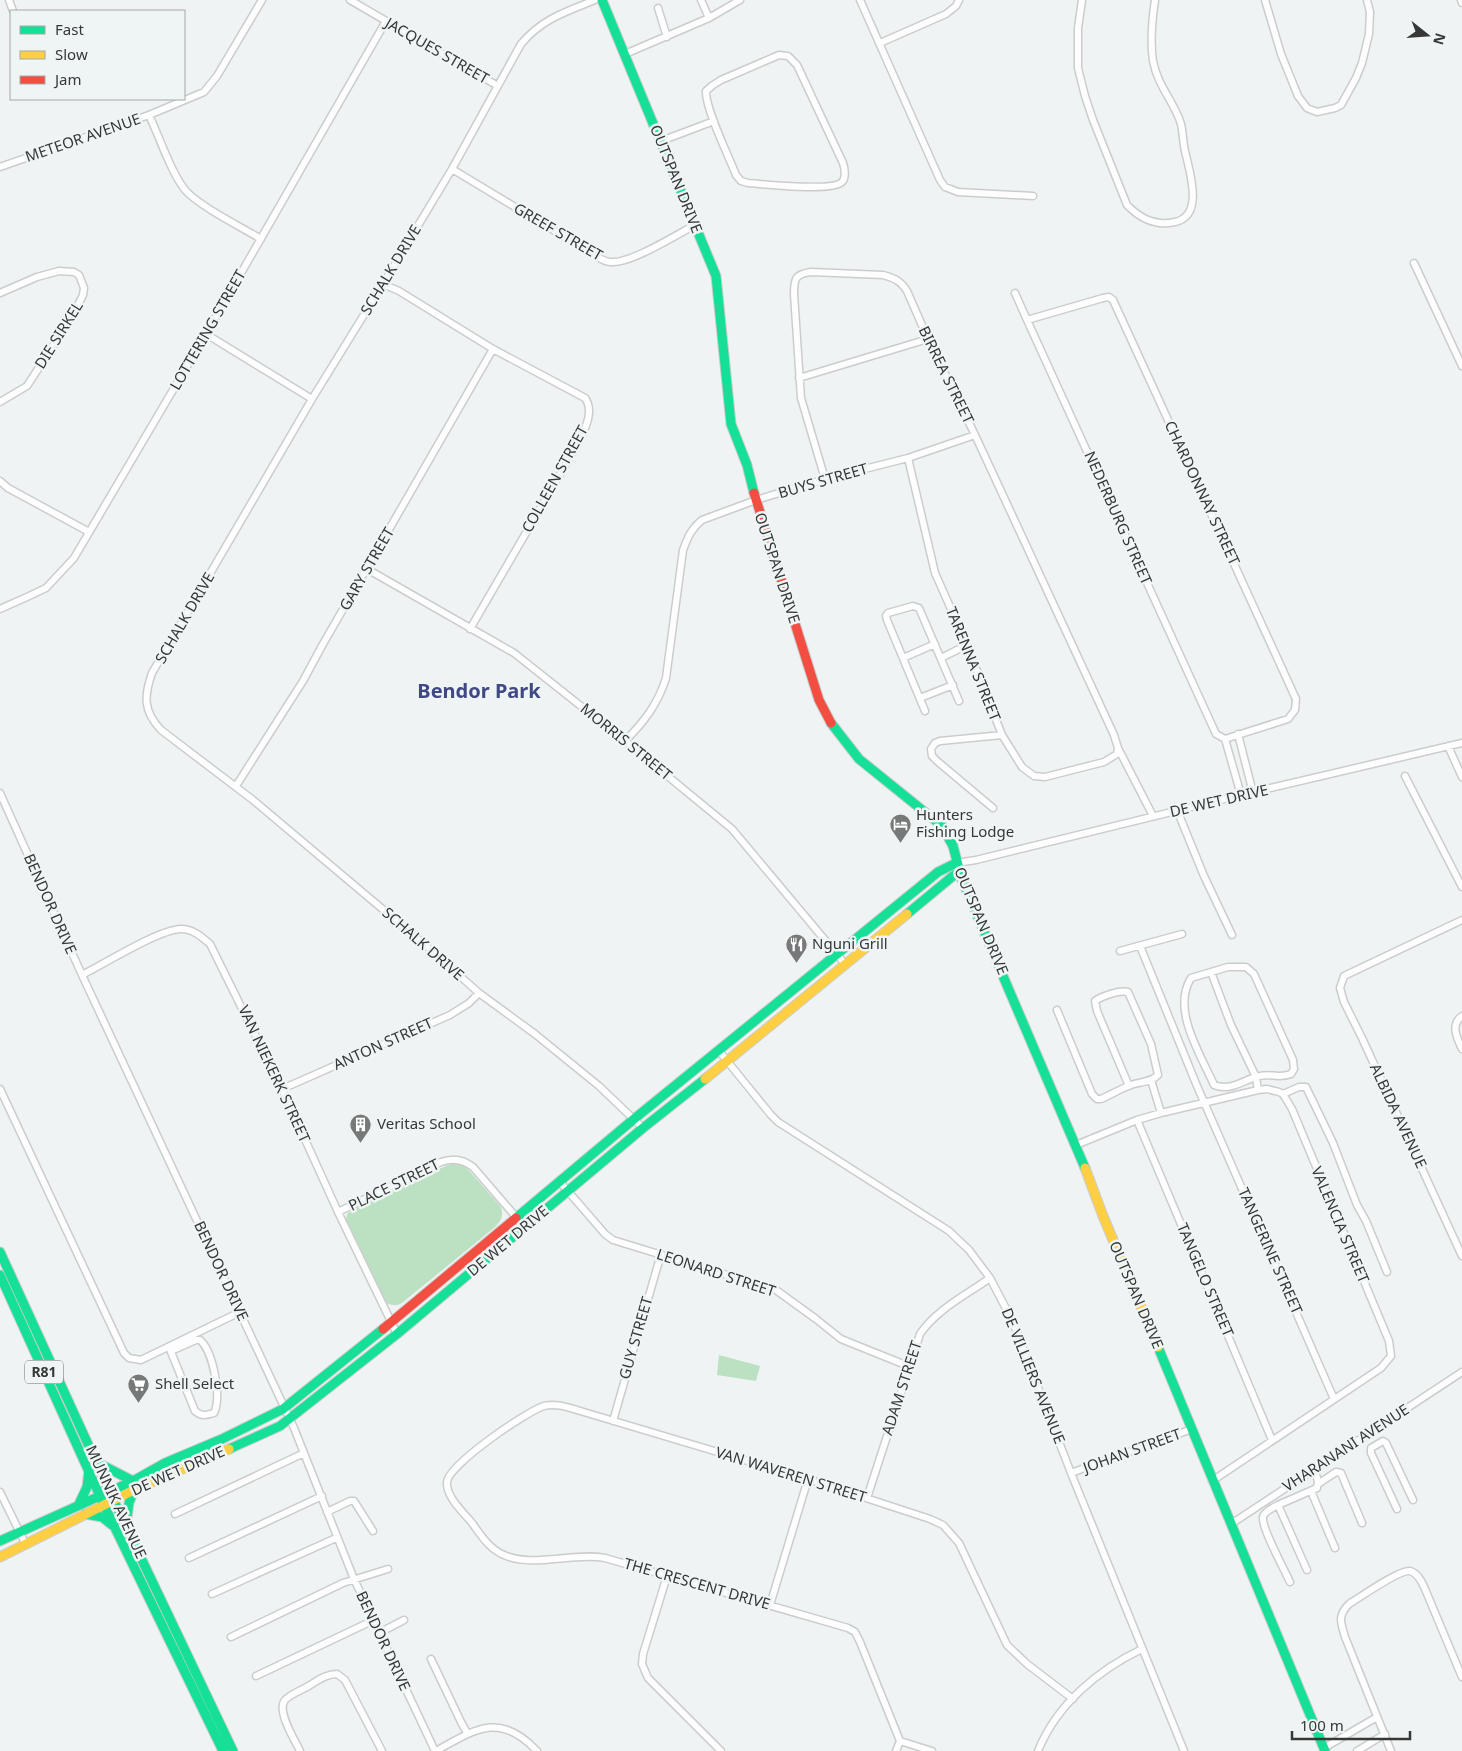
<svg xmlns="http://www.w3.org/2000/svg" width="1462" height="1751" font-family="'Noto Sans',sans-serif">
<rect width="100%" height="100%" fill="#f0f3f3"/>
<path fill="#bbe1c2" d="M450,1164H459L466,1167L501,1207C504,1216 501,1221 495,1227L402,1303C395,1307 389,1305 383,1301L346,1221L347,1214L353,1209Z
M719,1355L760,1366L756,1381L717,1375Z"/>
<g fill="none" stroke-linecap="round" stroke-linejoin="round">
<defs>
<path id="street" d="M9,0L13,11
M350,0L498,86
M595,0C565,12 542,19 521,44L452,169L383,284L312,399L152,673C144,696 143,711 161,730L253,800L424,944L479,993L535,1034L599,1086L643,1128
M701,0L709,18
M860,0L940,180L945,187L958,192L1033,196
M1082,0L1078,28V68L1085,96L1093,120L1127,205C1137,215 1146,221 1160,223C1165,224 1170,223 1175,222C1205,216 1189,170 1185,151C1183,142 1183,133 1181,124C1174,101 1158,87 1153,61C1150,41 1152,20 1155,0
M1265,0L1281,54L1298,96L1307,108L1317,112L1335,108L1341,105L1356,78L1362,63L1369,34L1370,12L1367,0
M1461,0L1462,3
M658,8L667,37
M880,43L946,14L956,6L959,0
M625,54L709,18L740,0
M779,55L788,56L797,65L843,163C845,169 846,178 842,182C832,192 764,184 748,183L741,181L736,175C729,157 705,108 706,91L713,85L721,80Z
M149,115C159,136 172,175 186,191C201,207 241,227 261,239
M661,141L714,121
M0,167L149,115L204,92L217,76L262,0
M452,169L596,256C601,259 605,262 611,262C630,264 676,235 695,225
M1414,263L1462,366
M383,284L399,291L493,349L585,398C594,410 586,427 580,440L470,629
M0,293L37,277L59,271L74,272L79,275L84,288L83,295L73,315L27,386L0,402
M1015,293L1027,320L1216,734L1225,739L1288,719L1295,710L1296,699L1113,300L1109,297L1103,298L1027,320
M206,334L312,399
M799,378L928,339
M825,479L801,398L794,294C794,279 795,274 811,272L883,275C894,278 901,281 907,291L928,339L975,435L1114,735L1118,748L1117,754L1104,762L1045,777L1034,776L1022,767L1002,735L967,645L935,573L908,458
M0,481L8,488L89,532
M367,569L514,653L625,741L732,829L845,964
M0,609L27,597L46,588L74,558L206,334L386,21
M903,658L935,644
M941,658L967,645
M920,698L953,685
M925,711L887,620L886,616L888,613L913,606L919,608L959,701
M1238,734L1253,793
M1225,739L1241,795
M625,741C644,722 658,704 666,678L683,550C688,537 691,529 702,520L756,500L825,479L908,458L975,435
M1448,746L1462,777
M1118,748L1153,816
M1405,776L1462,887
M236,786L303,681L323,644L493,349
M0,793L82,975L294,1428L354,1579L435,1751
M993,808L937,761L932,756L931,749L935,743L940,741L1002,735
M1177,810L1204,876L1232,935
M956,863L976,860L1241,795L1462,743
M1462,920L1344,976L1340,988L1344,1002L1362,1038L1462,1256
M1140,946L1197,1086L1334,1399
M1120,951L1182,934
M1228,967H1246L1254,974L1293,1060L1294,1069L1291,1074C1278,1079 1271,1073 1260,1076C1244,1079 1231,1092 1214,1085C1201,1055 1171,1010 1191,978Z
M1211,972L1231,1025L1256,1077L1258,1090
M82,975C106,963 156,931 180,929C192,928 202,937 210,944L282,1089L338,1212L397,1334
M1057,1010L1092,1094L1097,1099H1101C1110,1095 1119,1090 1128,1086C1137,1082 1151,1083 1158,1075L1151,1044L1128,992C1119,990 1102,996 1095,1001L1097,1011L1129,1086
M1462,1016C1450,1025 1457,1038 1462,1049
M719,1051L771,1115L778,1122L949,1231L969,1250L990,1278L1012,1320L1071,1473L1184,1751
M1151,1080L1161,1113
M0,1089L124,1353L129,1358L141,1360L240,1312
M282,1089L450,1015L469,1003L479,993
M1283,1094L1299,1087H1306L1333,1143L1357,1205L1366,1221L1387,1272
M1137,1120L1272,1440
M1076,1145L1137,1120L1161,1113L1258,1090L1267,1089L1279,1092L1283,1094L1292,1109L1389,1341L1391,1356L1381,1368L1212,1481
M560,1182L605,1234L613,1240L776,1290L816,1319L841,1339L908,1366
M338,1212L441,1162C452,1158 463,1159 473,1167L516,1217
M169,1347L195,1411C202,1417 206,1415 214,1413C222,1397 213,1351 200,1340H196L171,1351
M613,1421L661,1254
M1071,1473L1192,1429
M1318,1484L1336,1472L1341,1473L1362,1523
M1311,1491L1335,1548
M0,1492L25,1543
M867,1498L920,1334C936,1310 966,1295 990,1278
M1278,1505C1274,1507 1264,1512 1263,1517C1261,1527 1285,1571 1290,1582
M1397,1509L1371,1453V1448L1383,1441L1386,1443L1413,1500
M327,1512L350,1501H354L373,1531
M175,1514L304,1453
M1231,1524L1462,1372
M189,1558L322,1496
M1307,1570L1278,1505L1317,1488L1318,1481L1314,1469
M667,1576L643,1654L642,1664L648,1678L721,1751
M212,1594L336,1538
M770,1605L808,1479
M379,1633L404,1620
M231,1637L343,1583L388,1569
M431,1659L461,1722L467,1733
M256,1676L374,1620
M900,1741L932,1751
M1324,1748L1377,1717
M300,1751C295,1740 276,1711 285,1700C290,1695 299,1691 305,1688C316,1682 325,1674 337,1674L345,1680L382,1751
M436,1751C477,1728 500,1712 537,1751
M896,1751L900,1741L860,1642L855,1632L848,1628L605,1558C574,1552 532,1568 504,1555C489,1549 481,1535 472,1523C463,1512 446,1497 447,1482C448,1465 527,1411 544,1406C555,1403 567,1407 577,1410L808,1479L930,1519L943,1525L959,1543L1007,1645L1027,1664L1073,1699
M1038,1751C1057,1704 1098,1670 1142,1649
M1357,1751L1385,1734
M1391,1751L1345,1637C1341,1623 1337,1616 1349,1604C1359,1598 1400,1569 1410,1571C1418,1573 1422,1582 1425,1589L1462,1677"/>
<path id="fast" d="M602,0L716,276L731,424L747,465L754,493
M831,723L859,759L942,826L953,846L962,880L1085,1168
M907,914L959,871
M516,1218L634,1119L938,872L956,863
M0,1252L120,1514L233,1751
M0,1275L104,1505L223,1751
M1158,1347L1325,1751
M229,1449L280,1426L397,1334L643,1128L705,1079
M98,1463L133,1481
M79,1504L87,1487L89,1470
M85,1514L102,1517L112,1525
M126,1525L129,1503L134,1490
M0,1541L133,1481L165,1463L222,1439L283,1409L383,1329"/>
<path id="slow" d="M705,1079L907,914
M1085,1168L1103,1216L1158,1347
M0,1557L134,1490L229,1449"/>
<path id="jam" d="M754,493L819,700L831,723
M383,1329L516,1218"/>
</defs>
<use href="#street" stroke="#cbcdcd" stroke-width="9"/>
<use href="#fast" stroke="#cbcdcd" stroke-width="11"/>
<use href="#slow" stroke="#cbcdcd" stroke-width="11"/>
<use href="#jam" stroke="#cbcdcd" stroke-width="11"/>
<use href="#street" stroke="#fdfdfd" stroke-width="6"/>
<use href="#fast" stroke="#16e098" stroke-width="9"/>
<use href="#slow" stroke="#ffcf43" stroke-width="9"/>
<use href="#jam" stroke="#f24e42" stroke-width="9"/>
</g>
<defs>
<symbol id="hotel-pin" viewBox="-11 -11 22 30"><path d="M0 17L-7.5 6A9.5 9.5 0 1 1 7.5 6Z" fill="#777979" stroke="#eff4f4"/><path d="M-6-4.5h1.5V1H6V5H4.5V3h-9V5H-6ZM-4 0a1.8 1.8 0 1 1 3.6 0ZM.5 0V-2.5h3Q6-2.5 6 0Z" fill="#fff"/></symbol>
<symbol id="restaurant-pin" viewBox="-11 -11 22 30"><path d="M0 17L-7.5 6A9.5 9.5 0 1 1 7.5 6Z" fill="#777979" stroke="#eff4f4"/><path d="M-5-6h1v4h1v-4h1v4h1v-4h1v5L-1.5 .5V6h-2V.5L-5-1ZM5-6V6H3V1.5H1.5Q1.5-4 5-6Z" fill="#fff"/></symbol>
<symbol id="building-pin" viewBox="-11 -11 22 30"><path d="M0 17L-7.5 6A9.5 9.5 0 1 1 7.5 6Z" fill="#777979" stroke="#eff4f4"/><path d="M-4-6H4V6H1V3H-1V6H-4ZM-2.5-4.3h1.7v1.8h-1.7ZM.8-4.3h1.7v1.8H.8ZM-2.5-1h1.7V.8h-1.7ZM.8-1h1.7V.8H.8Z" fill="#fff"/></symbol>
<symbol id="supermarket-pin" viewBox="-11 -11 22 30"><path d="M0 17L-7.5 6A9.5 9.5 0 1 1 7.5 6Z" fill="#777979" stroke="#eff4f4"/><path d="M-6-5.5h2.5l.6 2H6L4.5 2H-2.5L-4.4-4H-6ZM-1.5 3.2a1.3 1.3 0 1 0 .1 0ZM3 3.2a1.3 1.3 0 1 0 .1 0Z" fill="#fff"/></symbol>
</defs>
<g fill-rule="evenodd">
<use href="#hotel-pin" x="888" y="812" width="25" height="34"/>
<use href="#restaurant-pin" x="784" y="932" width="25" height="34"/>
<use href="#building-pin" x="348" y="1112" width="25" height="34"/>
<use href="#supermarket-pin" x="126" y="1372" width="25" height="34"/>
</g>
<g text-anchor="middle" stroke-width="5" stroke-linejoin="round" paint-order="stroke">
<rect fill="#eff4f4" stroke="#6e7070" stroke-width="1" x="25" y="1360.5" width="38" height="23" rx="4"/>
<g font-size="14" font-weight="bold" fill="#363837">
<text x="44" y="1377">R81</text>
</g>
<g font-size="15" fill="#363837" stroke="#eff4f4">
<text transform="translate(437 51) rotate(30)" y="5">JACQUES STREET</text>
<text transform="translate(83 138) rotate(-19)" y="5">METEOR AVENUE</text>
<text transform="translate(676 179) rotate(68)" y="5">OUTSPAN DRIVE</text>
<text transform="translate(558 232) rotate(30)" y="5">GREEF STREET</text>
<text transform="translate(391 270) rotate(-59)" y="5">SCHALK DRIVE</text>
<text transform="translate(208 330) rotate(-60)" y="5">LOTTERING STREET</text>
<text transform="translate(59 335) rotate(-58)" y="5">DIE SIRKEL</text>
<text transform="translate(946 375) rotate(64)" y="5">BIRREA STREET</text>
<text transform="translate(555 479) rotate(-61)" y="5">COLLEEN STREET</text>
<text transform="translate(823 481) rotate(-16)" y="5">BUYS STREET</text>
<text transform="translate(1202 493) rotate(65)" y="5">CHARDONNAY STREET</text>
<text transform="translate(1118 518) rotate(66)" y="5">NEDERBURG STREET</text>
<text transform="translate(777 568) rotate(72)" y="5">OUTSPAN DRIVE</text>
<text transform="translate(367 569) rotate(-60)" y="5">GARY STREET</text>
<text transform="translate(185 618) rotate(-60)" y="5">SCHALK DRIVE</text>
<text transform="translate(973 664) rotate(68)" y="5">TARENNA STREET</text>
<text transform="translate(626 742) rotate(39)" y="5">MORRIS STREET</text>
<text transform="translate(1219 801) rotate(-13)" y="5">DE WET DRIVE</text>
<text transform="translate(50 904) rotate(66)" y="5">BENDOR DRIVE</text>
<text transform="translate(981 921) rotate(67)" y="5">OUTSPAN DRIVE</text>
<text transform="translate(423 944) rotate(41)" y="5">SCHALK DRIVE</text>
<text transform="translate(383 1044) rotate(-24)" y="5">ANTON STREET</text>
<text transform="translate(274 1074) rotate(65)" y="5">VAN NIEKERK STREET</text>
<text transform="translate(1398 1116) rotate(65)" y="5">ALBIDA AVENUE</text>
<text transform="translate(394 1185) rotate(-26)" y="5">PLACE STREET</text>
<text transform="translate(1340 1225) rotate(67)" y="5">VALENCIA STREET</text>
<text transform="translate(508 1241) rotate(-40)" y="5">DE WET DRIVE</text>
<text transform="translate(1270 1251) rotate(66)" y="5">TANGERINE STREET</text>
<text transform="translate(221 1271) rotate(65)" y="5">BENDOR DRIVE</text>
<text transform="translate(716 1273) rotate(18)" y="5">LEONARD STREET</text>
<text transform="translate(1205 1280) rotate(67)" y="5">TANGELO STREET</text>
<text transform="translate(1136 1295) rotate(67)" y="5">OUTSPAN DRIVE</text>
<text transform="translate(636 1338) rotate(-74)" y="5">GUY STREET</text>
<text transform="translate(1033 1376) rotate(68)" y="5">DE VILLIERS AVENUE</text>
<text transform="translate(902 1388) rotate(-72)" y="5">ADAM STREET</text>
<text transform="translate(1346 1448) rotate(-33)" y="5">VHARANANI AVENUE</text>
<text transform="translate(1132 1451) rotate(-20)" y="5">JOHAN STREET</text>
<text transform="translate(178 1471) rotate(-24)" y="5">DE WET DRIVE</text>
<text transform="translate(791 1475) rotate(17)" y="5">VAN WAVEREN STREET</text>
<text transform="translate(116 1502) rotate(65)" y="5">MUNNIK AVENUE</text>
<text transform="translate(697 1584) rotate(16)" y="5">THE CRESCENT DRIVE</text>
<text transform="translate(383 1641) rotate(65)" y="5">BENDOR DRIVE</text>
</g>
<g font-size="15" fill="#363837" stroke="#eff4f4" text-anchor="start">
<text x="916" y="820">Hunters<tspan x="916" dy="17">Fishing Lodge</tspan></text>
<text x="812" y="949">Nguni Grill</text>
<text x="377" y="1129">Veritas School</text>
<text x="155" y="1389">Shell Select</text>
</g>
<g font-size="20" font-weight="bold" fill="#404985" stroke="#eff4f4">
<text x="479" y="698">Bendor Park</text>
</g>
</g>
<rect x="10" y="10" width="175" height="90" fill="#eff4f4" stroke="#a5a9a8"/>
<rect x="20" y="26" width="25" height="8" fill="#16e098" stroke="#a5a9a8"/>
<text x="55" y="35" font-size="15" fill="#363837">Fast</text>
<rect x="20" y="51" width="25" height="8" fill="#ffcf43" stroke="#a5a9a8"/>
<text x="55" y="60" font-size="15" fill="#363837">Slow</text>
<rect x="20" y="76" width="25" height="8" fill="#f24e42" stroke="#a5a9a8"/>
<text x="55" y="85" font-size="15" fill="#363837">Jam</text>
<g transform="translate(1427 35) rotate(107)" stroke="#eff4f4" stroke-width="4" paint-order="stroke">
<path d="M0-4L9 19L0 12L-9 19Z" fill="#363837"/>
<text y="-8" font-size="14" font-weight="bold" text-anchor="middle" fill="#363837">N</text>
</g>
<path d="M1292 1731v8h118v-8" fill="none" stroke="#363837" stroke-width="2.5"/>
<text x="1300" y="1731" font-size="15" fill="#363837" stroke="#eff4f4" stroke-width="4" paint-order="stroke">100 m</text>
</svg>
